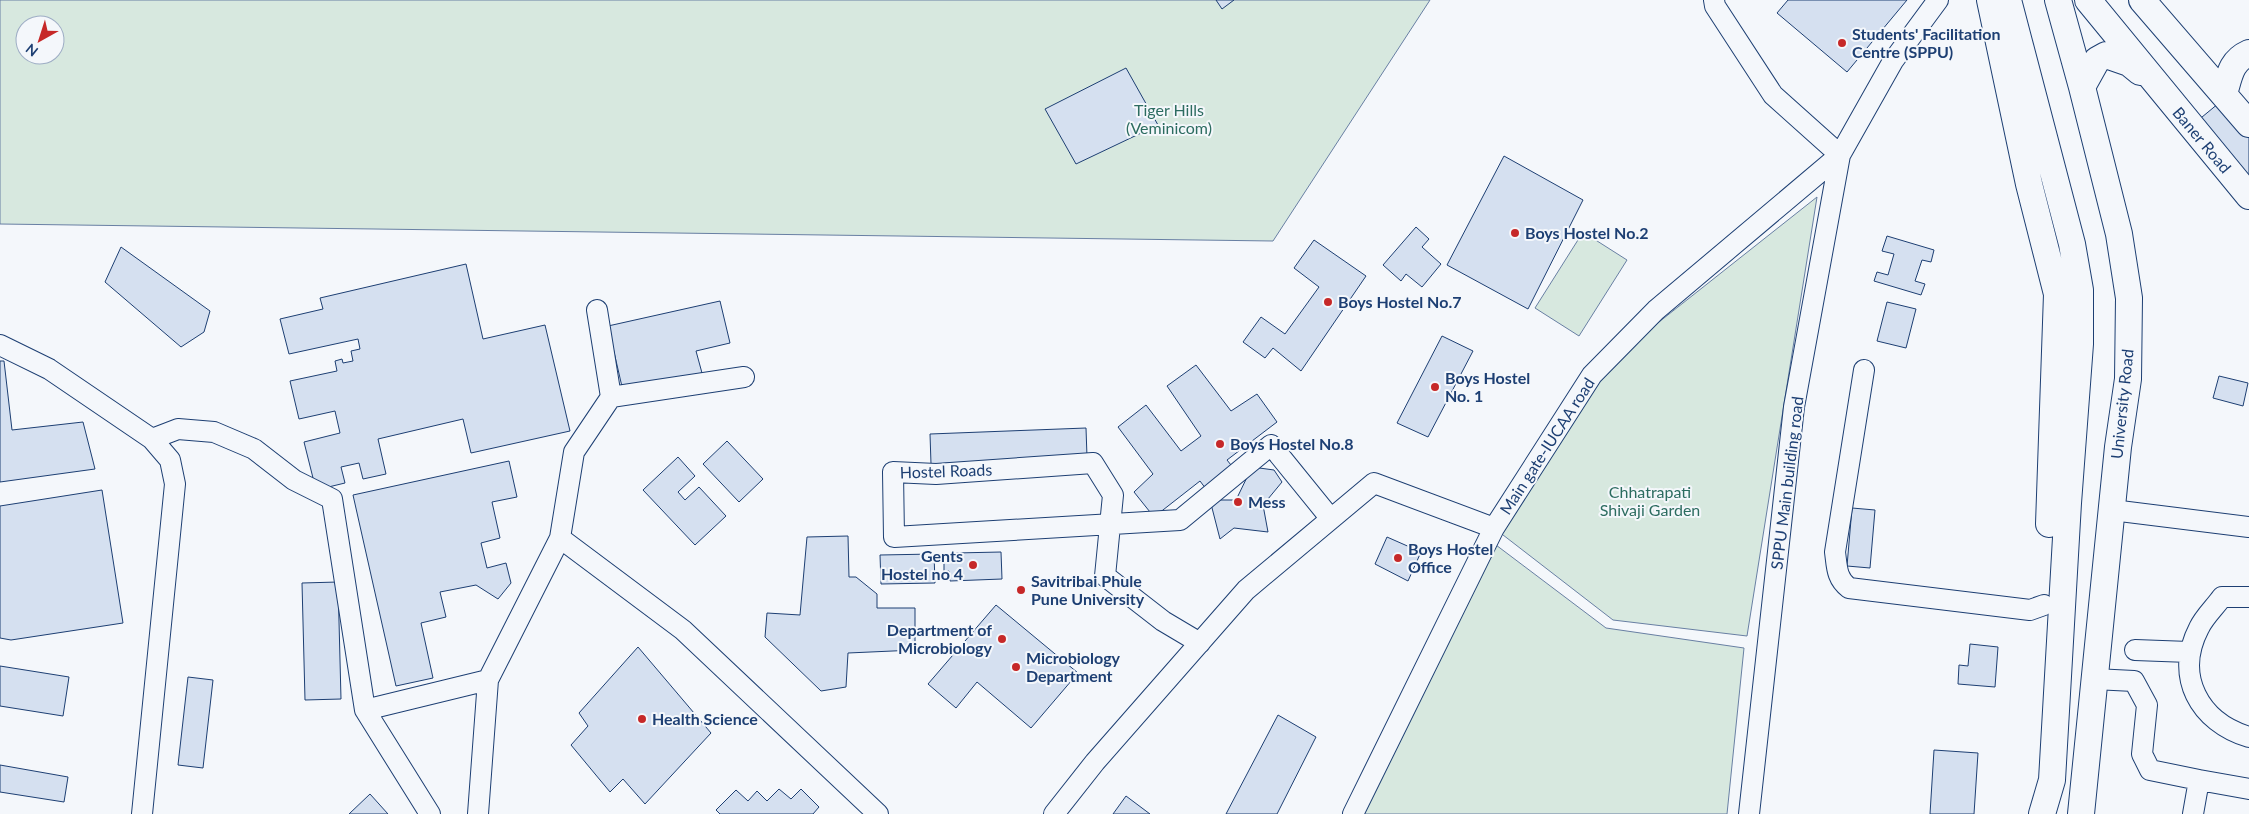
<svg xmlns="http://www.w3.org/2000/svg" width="2249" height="814" font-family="Lato,sans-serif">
<rect width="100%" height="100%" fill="#f4f7fb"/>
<path fill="#d7e8df" stroke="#687fa3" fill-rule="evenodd" d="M0,0H1430L1273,241L0,224ZM25,25H55V55H25Z
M1817,197L1747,636L1613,620L1494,528L1592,375Z
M1583,232L1627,260L1579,336L1535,308Z
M1496,545L1606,628L1744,648L1727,814H1363Z"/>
<path fill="#d5e0f0" stroke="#1d3f73" d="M1216,0H1234L1222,9Z
M1788,0H1907L1847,72L1777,13Z
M1126,68L1158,125L1076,164L1045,109Z
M2236,89L2249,104V185L2196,122Z
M1504,156L1583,200L1528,309L1447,265Z
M1416,227L1429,239L1422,247L1441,264L1422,287L1406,274L1401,281L1383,265Z
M1887,236L1934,250L1931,262L1922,260L1915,281L1925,284L1921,295L1874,281L1877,272L1888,275L1894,254L1882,251Z
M1314,240L1366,276L1301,371L1273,348L1265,358L1243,342L1261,317L1285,334L1319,287L1294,268Z
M121,247L210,311L204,332L181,347L105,282Z
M466,264L483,339L545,325L570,431L471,453L463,419L378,439L386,474L363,479L359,463L341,467L345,483L316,490L304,442L340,433L335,411L299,419L290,381L337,371L335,361L342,359L343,363L353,361L351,351L360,349L358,339L289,354L280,319L323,309L320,298Z
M720,301L730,343L696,351L702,373L623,391L608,326Z
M1887,302L1916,309L1906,348L1877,341Z
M1442,336L1473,351L1428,437L1397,423Z
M0,361H4L12,430L83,422L95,469L0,482Z
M1196,365L1231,411L1257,394L1277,422L1227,460L1235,470L1209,493L1200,481L1154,517L1134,492L1153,474L1118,427L1146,405L1181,451L1201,436L1167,386Z
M2219,376L2248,383L2243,406L2213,398Z
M1086,428L1087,457L931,464L930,434Z
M727,441L763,479L739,502L703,464Z
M678,457L695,476L678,492L685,500L699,487L726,516L695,545L643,490Z
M509,461L517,497L492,502L500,538L481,543L487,568L506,563L511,583L498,599L476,585L440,592L446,617L421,623L433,678L396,686L353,495Z
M1252,467L1274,470L1282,482L1263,505L1268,532L1234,528L1220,539L1210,500H1236Z
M102,490L123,623L11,640L0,638V506Z
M1852,508L1875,510L1870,568L1847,566Z
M848,536L849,577H856L877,594V608H915V650L848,653L846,687L821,691L765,637L767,613L800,615L807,537Z
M1387,537L1421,552L1408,581L1375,564Z
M1001,552L1002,579L950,581L949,571L944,572V558H955V553Z
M934,554L935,583L881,584L880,555Z
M338,582L341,699L305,700L302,583Z
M996,605L1078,673L1031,728L977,682L956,708L928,684Z
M1970,644L1998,647L1995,687L1958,684L1959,665L1968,666Z
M638,647L711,733L645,804L623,779L610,792L571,745L588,726L579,713Z
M0,666L69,677L63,716L0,706Z
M188,677L213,680L203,768L178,765Z
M1278,715L1316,737L1277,814H1226Z
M1934,750L1978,753L1974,814H1930Z
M0,765L68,777L64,802L0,792Z
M779,789L791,799L801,789L819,807L813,814H720L716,810L736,790L748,801L757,791L767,801Z
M370,794L388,814H349Z
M1126,796L1150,814H1113Z"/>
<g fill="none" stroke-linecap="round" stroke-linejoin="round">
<defs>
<path id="minor" d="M1714,0L1715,6L1773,95L1840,155
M0,345L49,369L152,439L170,460L175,484L142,814
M1864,370L1835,552C1837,566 1836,578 1849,588L2030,610L2044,605
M611,397L744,377
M152,439L178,429L214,432L254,449L294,480L332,499L365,710L430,814
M2112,510L2249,527
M560,538L574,452L611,397L597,310
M2249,597H2222C2215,607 2204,617 2199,628C2174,676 2199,722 2249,737
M1200,643L1163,621L1105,576L1113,495L1093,463L936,474L893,472L894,537L1180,520L1271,445L1331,519
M2135,650L2189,652
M2094,679L2134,681L2147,705L2142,754L2150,770L2199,780
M365,710L488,680
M478,814L488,680L560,538L683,630L878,814
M1054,814L1095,762L1246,590L1374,483L1494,528
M1353,814L1494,528L1592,375L1656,310L1840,155
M1749,814L1794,407L1840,155L1893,61L1938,0
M2193,814L2199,780L2249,789"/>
<path id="major" d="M1990,0L2029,184L2057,294L2049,524
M2008,0L2072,244L2080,290V344L2068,503L2052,780L2042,814
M2058,0L2082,87L2119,234L2129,298L2128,379L2118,447L2081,814
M2088,0L2249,196
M2142,0L2249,124
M2082,87L2097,60L2106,55L2129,63L2140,72
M2226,87C2230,72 2233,60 2249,53"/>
</defs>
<use href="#minor" stroke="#1d3f73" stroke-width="22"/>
<use href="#major" stroke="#1d3f73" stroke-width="28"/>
<use href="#minor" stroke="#f4f7fb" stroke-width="20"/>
<use href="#major" stroke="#f4f7fb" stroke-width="26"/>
</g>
<g fill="#c62828" stroke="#f4f7fb" stroke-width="2">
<circle cx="1842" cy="43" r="5"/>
<circle cx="1515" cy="233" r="5"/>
<circle cx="1328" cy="302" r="5"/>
<circle cx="1435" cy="387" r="5"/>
<circle cx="1220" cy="444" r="5"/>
<circle cx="1238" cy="502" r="5"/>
<circle cx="1398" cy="558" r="5"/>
<circle cx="973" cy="565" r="5"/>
<circle cx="1021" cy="590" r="5"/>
<circle cx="1002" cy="639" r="5"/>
<circle cx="1016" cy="667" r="5"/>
<circle cx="642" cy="719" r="5"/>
</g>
<g text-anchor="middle" stroke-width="4" stroke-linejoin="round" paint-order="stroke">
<g font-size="16" font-weight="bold" fill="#1d3f73" stroke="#f4f7fb" text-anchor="start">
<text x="1852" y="40">Students' Facilitation<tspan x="1852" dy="18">Centre (SPPU)</tspan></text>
<text x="1525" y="239">Boys Hostel No.2</text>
<text x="1338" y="308">Boys Hostel No.7</text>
<text x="1445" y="384">Boys Hostel<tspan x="1445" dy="18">No. 1</tspan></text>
<text x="1230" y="450">Boys Hostel No.8</text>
<text x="1248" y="508">Mess</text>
<text x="1408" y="555">Boys Hostel<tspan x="1408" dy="18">Office</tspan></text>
<text x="963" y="562" text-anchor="end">Gents<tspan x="963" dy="18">Hostel no 4</tspan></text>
<text x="1031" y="587">Savitribai Phule<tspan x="1031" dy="18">Pune University</tspan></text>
<text x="992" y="636" text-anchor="end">Department of<tspan x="992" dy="18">Microbiology</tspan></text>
<text x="1026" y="664">Microbiology<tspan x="1026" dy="18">Department</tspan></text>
<text x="652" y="725">Health Science</text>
</g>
<g font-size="16" fill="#2c6c60" stroke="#f4f7fb">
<text x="1169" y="116">Tiger Hills<tspan x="1169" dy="18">(Veminicom)</tspan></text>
<text x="1650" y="498">Chhatrapati<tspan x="1650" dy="18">Shivaji Garden</tspan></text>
</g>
<g font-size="16" fill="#1d3f73" stroke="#f4f7fb">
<text transform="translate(2202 140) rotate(50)" y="6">Baner Road</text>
<text transform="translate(2122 404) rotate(-84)" y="6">University Road</text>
<text transform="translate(1547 446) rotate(-57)" y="6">Main gate-IUCAA road</text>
<text transform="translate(946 471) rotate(-2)" y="6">Hostel Roads</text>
<text transform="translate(1787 483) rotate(-83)" y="6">SPPU Main building road</text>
</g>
</g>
<g transform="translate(40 40) rotate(219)"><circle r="24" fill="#f4f7fb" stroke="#9eadc5"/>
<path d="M0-4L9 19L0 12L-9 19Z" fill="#c62828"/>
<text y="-8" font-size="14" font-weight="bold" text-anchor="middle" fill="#1d3f73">N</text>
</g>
</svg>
